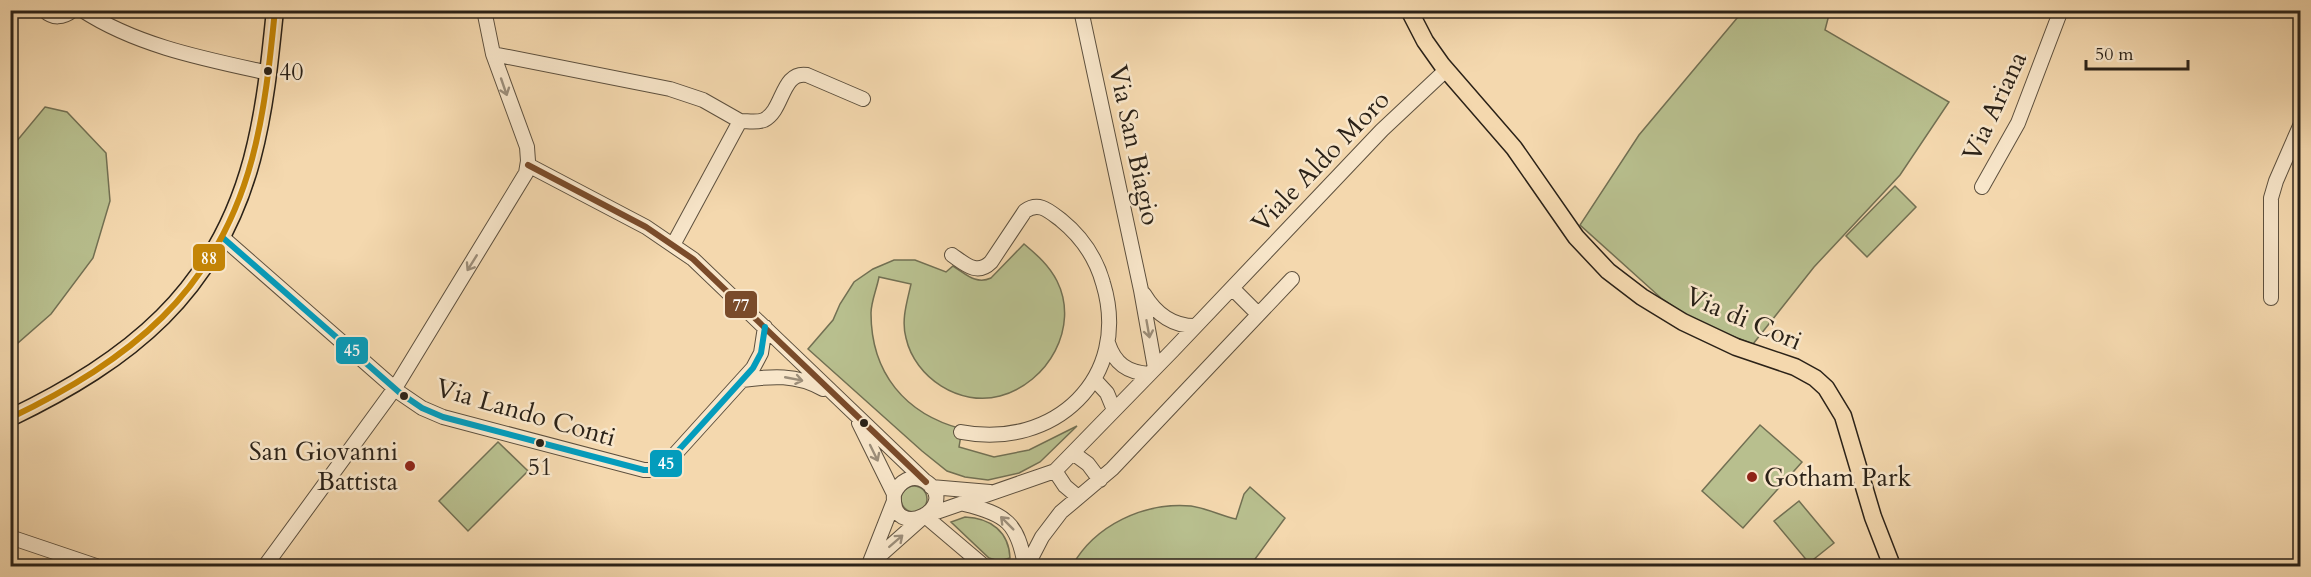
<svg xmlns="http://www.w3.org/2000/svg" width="2311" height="577" font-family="Cardo,serif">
<rect width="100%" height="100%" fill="#f4d8ae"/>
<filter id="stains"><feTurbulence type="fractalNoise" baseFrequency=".00333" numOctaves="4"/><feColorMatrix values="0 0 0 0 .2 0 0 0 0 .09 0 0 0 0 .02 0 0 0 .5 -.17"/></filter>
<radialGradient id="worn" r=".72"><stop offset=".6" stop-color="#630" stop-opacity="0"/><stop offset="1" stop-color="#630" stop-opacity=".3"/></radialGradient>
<path fill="#b8bf8e" stroke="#727053" stroke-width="1.5" d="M1743,11H1830L1825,30L1949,102L1900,175L1814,267L1753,344L1698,323L1661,298L1580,225L1639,135Z
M45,107L67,112L106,153L110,201L93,258L51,314L11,349V148Z
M1895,186L1916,207L1867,257L1846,236Z
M1024,244C1037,255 1049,265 1057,281C1080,327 1048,383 1000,396C960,407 915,378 906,338C901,320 907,302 911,284L879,277C877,288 871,302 871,313C871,373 905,414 962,429L959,447L994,457L1029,450L1077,426L1040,462L1019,473L988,480L965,477L947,471L922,451L808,349L833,320L840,304L854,282L873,269L894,260H915L946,272L953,266C966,274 976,285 991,278Z
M1760,425L1802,462L1743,528L1702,491Z
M498,442L528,471L468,531L439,501Z
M901 499a13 13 0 1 1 26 0a13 13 0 1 1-26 0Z
M1250,487L1285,518L1250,566H1072C1095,525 1144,502 1191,506C1206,508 1222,516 1236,519L1244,494Z
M1799,501L1834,543L1809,563L1774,521Z
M965,517C991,518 1009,532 1010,558L999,561L989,558L951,522Z"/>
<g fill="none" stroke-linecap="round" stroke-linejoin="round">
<defs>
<path id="minor" d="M44,10C53,19 63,18 73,10
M82,10C137,46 205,59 269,73
M1081,10L1141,290L1155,368
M493,54L670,89L703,100L740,121
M528,165L646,227L693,259L926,482
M1982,187L2018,123L2061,10
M222,237L400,393L422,408L443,417L644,470H653L667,463L753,368L761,353L765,327
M673,245L740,121C748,121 757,123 764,120C784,110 781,71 807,75L863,99
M952,255C965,264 977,276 991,262L1025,211C1039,201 1049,211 1061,220C1082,237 1096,258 1103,283C1132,378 1054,450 961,432
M1232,288L1258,314
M1144,294C1156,314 1173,326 1195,326
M2271,298V198L2276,181L2300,126
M1108,343C1115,364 1127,372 1149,374
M1094,379L1107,393L1114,410
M742,380C772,376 796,374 823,389
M859,423L894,494C890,545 964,506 925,481C912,473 899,482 894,494
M1073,453L1088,464L1100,480
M1055,471L1065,486L1078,497
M931,487L990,492
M964,504C1006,514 1018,523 1025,566
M928,515L1055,471L1173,350L1382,130L1446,70
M925,516L984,566
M10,537L96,566
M870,562L894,501
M265,566L395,388L526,173L528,161L527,147L493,54L484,10
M868,566L922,518
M1027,566L1042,537L1061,512L1112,469L1292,279"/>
<path id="major" d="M1409,10L1425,41L1442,65L1514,148L1576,237L1608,271L1642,297L1683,322L1736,347L1795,367L1815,378L1826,388L1843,416L1873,517L1892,566
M10,418C130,360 216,293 252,159C265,110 270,60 275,10"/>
</defs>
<use href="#minor" stroke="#5d503e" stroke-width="16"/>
<use href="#major" stroke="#2b2218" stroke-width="19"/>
<use href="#minor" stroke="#f8e6ca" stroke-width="14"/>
<use href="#major" stroke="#f4d8ae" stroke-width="16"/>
<defs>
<path id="bus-1" d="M528,165L646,227L693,259L926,482"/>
<path id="bus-2" d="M222,237L400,393L422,408L443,417L644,470H653L667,463L753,368L761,353L765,327"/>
<path id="bus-3" d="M10,418C130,360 216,293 252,159C265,110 270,60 275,10"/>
</defs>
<use href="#bus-1" stroke="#f8e6ca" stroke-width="10"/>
<use href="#bus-2" stroke="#f8e6ca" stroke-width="10"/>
<use href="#bus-3" stroke="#f8e6ca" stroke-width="10"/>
<use href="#bus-1" stroke="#7a4b2a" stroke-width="6"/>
<use href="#bus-2" stroke="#049cbc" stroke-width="6"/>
<use href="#bus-3" stroke="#c48506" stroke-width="6"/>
</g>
<defs><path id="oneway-shaft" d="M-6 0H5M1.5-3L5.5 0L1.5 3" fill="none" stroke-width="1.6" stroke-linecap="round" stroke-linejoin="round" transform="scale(1.5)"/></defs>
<g stroke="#9c8e7a">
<use href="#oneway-shaft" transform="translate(504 87) rotate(71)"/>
<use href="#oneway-shaft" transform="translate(472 263) rotate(122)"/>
<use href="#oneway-shaft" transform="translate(1148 329) rotate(80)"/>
<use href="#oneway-shaft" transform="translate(794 379) rotate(11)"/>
<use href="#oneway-shaft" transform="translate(874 453) rotate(64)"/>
<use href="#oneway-shaft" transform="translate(1007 523) rotate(-135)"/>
<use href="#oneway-shaft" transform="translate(896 541) rotate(-41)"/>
</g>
<g fill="#2b2218" stroke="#f8e6ca" stroke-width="2">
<circle cx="268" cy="71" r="5"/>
<circle cx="404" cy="396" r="5"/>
<circle cx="864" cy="423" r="5"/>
<circle cx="540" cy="443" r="5"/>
</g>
<g fill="#8f2418" stroke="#f8e6ca" stroke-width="2">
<circle cx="410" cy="466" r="6"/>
<circle cx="1752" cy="477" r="6"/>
</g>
<g text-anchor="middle" stroke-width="5" stroke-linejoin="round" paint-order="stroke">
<g font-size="24" fill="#2b2218" stroke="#f8e6ca" text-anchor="start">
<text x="279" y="80">40</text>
<text x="540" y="475" text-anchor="middle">51</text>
</g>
<g font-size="26" fill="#2b2218" stroke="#f8e6ca">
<text transform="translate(1994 106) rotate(-65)" y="9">Via Ariana</text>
<text transform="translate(1135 145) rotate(78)" y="9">Via San Biagio</text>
<text transform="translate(1320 161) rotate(-46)" y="9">Viale Aldo Moro</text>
<text transform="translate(1744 318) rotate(23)" y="9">Via di Cori</text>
<text transform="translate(526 412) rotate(16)" y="9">Via Lando Conti</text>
</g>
<g font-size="26" fill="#2b2218" stroke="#f8e6ca" text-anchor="end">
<text x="398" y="460">San Giovanni<tspan x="398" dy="30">Battista</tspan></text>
<text x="1764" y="486" text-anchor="start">Gotham Park</text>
</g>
</g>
<g stroke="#f8e6ca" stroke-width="2">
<rect x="192" y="243" width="34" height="29" rx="6" fill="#c48506"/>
<rect x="724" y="290" width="34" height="29" rx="6" fill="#7a4b2a"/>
<rect x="335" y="336" width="34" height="29" rx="6" fill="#049cbc"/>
<rect x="649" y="449" width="34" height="29" rx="6" fill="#049cbc"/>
</g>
<g font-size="16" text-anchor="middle" font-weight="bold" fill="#fff">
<text x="209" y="264">88</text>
<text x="741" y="311">77</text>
<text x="352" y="356">45</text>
<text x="666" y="469">45</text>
</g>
<rect width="2311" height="577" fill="none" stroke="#f4d8ae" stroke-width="36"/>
<rect x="12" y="12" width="2287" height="553" fill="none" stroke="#2b2218" stroke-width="3"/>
<rect x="18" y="18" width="2275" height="541" fill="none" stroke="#2b2218" stroke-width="1.5"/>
<path d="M2086 60v9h102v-9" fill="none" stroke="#2b2218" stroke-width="3"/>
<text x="2095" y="60" font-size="18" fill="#2b2218" stroke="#f8e6ca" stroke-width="4.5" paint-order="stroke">50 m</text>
<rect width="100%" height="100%" filter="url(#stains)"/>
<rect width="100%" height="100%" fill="url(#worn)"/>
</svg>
